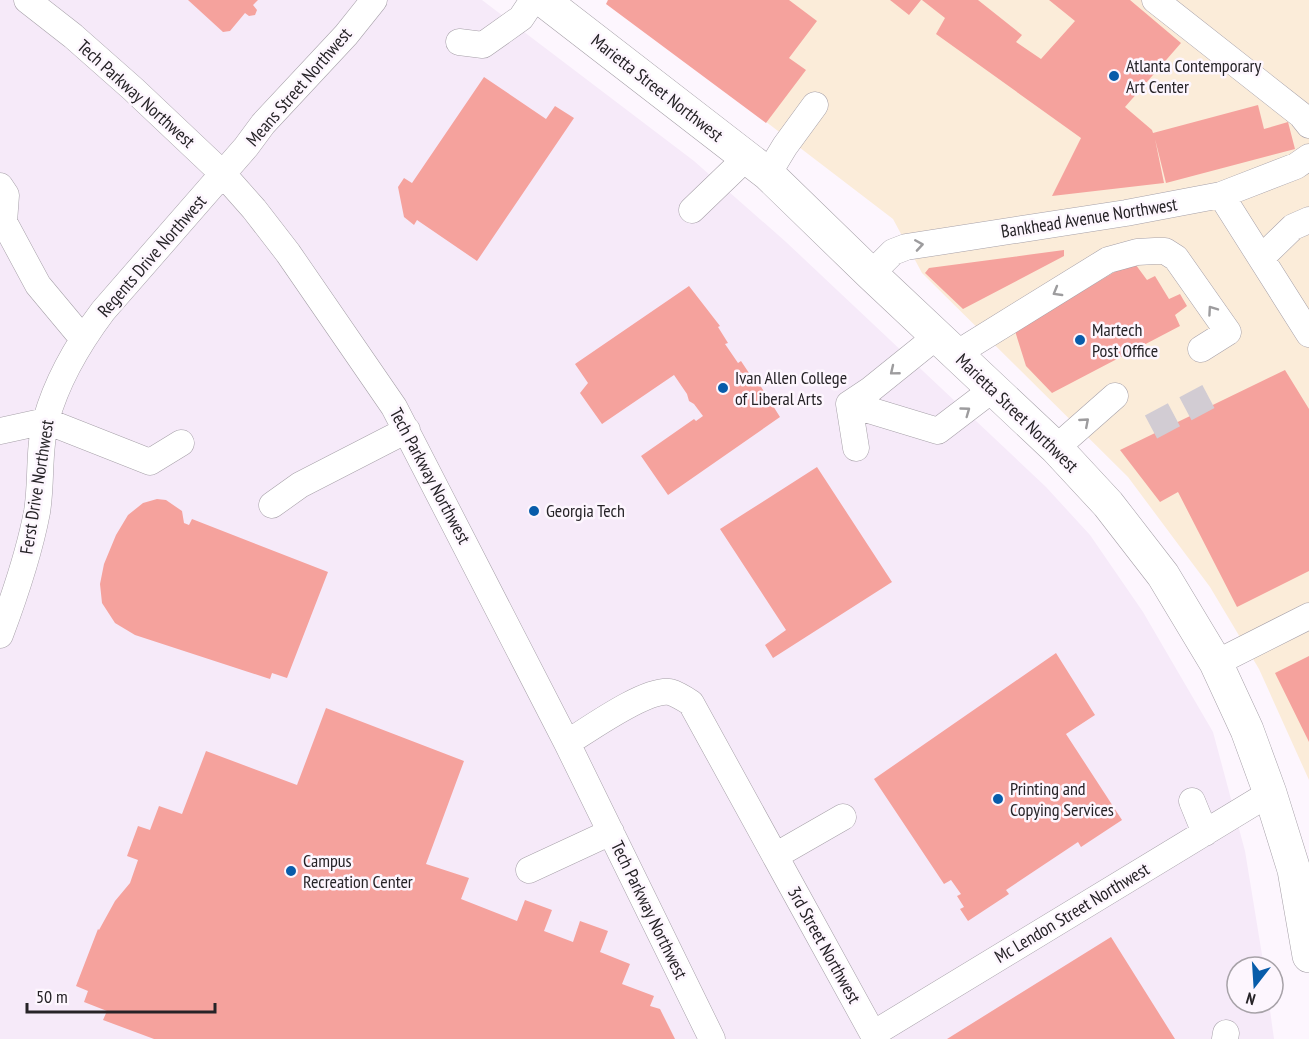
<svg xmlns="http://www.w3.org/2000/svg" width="1309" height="1039" font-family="'PT Sans Narrow',sans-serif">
<rect width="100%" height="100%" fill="#fdf6fe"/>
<path fill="#fbecd9" d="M607,0H1309V780L1259,669L1210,587L1128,477L922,273L893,219Z"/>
<path fill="#f6eaf9" d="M0,0H482L694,161L786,242L1046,487L1090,535L1143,612L1213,732L1245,851L1264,967H1237V1003H1269L1274,1039H0Z"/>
<path fill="#f5a29d" d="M188,0H258L253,5L257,10L255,15L249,16L245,13L230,31L223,32Z
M608,0H789L817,21L789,58L806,70L766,123L606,4Z
M890,0H921L909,15Z
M922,0H978L1022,35L1016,42L1041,59L1075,21L1049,0H1130L1181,43L1125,107L1152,130L1153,133L1258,105L1264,129L1288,122L1295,149L1166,183L1155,139L1164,183L1052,196L1081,138L936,34L945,18Z
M484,77L546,119L555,106L574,118L477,261L417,220L414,225L404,217L398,187L404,178L412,183Z
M1064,250V256L963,309L925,273L929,268Z
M1133,261L1147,280L1155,276L1169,299L1180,294L1187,306L1175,315L1180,326L1052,393L1026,366L1015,331Z
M689,286L720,326L718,327L728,343L725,344L738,363L741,361L751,376L753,374L780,417L668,495L641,456L694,419L696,421L703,416L694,404L689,401L687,394L674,375L602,424L580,393L588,383L575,364Z
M1285,370L1309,409V571L1237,607L1178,492L1160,502L1120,450Z
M817,467L892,582L773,658L765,645L786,630L720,529Z
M157,499L166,500L182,511L184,523L189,525L192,519L328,572L287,678L272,673L270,679L135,635L115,623L102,603L100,584L104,564L116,535L128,515L143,503Z
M1056,653L1095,715L1066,734L1122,820L1081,847L1078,842L1006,890L1009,894L968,921L960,909L964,907L957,896L961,894L951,880L944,884L874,779Z
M1309,656V742L1275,673Z
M326,708L464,761L426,864L469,878L461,899L517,921L525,900L552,910L544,931L573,942L580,921L608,931L600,952L630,964L622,984L654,996L650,1006L660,1009L675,1039H154L103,1020L107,1011L84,1002L88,991L76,986L98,929L99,930L115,901L130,883L138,860L127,856L138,826L150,830L159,806L182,814L206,751L297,785Z
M1111,937L1175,1039H947Z"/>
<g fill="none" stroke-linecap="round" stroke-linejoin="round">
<path stroke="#d2ccd3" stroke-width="26" stroke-dasharray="26 13" stroke-linecap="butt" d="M1151,427L1217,392"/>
<defs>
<path id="minor" d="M27,0L73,36L133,89L223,174L254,209L288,253L394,407L567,743L712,1039
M1155,0L1301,115L1309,125
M459,42L483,45L521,18L533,0
M768,174L785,146L815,105
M0,186L6,195L4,222
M1221,195L1309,334
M692,210L746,158
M0,220L4,222L38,285L83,339
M1261,258L1293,227L1309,220
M871,274L893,252L906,247L1126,213L1221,195L1296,166L1309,157
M956,354L1108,260L1137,252L1155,251H1165L1176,258L1228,332L1201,349
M849,404L938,431L993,389
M849,404L870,390L937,336
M849,404L856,448
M0,431L46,421L150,462L181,443
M1056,448L1115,396
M272,505L300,485L407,430
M0,635C15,595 29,554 37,512C42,482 38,449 46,420C57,380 79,343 103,311L246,147L263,124L346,35L374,0
M1216,663L1309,616
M567,743C588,730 646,688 670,692C677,694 685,699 691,703L873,1034L1270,793
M1192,801L1205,833
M775,856L843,817
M529,870L611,832
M1225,1039L1226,1033"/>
<path id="major" d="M543,0L768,174L871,274L1056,448L1108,504L1163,575L1216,663L1247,730L1270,793L1294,870L1309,956"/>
</defs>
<use href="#minor" stroke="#a6a0a8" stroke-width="27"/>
<use href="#major" stroke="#a6a0a8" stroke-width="34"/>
<use href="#minor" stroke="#fff" stroke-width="26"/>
<use href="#major" stroke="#fff" stroke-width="33"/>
</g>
<defs><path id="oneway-chevron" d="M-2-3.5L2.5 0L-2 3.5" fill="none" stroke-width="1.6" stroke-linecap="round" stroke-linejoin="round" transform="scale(1.5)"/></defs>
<g stroke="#9d9c9e">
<use href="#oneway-chevron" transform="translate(919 245) rotate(-9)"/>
<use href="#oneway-chevron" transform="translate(1057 292) rotate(150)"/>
<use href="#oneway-chevron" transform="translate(1212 310) rotate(-125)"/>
<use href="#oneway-chevron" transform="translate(894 371) rotate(141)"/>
<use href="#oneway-chevron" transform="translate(966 411) rotate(-36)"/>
<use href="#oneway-chevron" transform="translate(1085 422) rotate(-41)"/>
</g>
<g fill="#085caa" stroke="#fdf6fe" stroke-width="2">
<circle cx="1114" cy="76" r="6"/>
<circle cx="1080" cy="340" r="6"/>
<circle cx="723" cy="388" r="6"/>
<circle cx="534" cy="511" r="6"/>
<circle cx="998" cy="799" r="6"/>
<circle cx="291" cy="871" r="6"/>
</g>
<g text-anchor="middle" stroke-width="5" stroke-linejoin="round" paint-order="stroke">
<g font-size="18" fill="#262327" stroke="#fdf6fe" text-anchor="start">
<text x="1126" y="72">Atlanta Contemporary<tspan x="1126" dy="21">Art Center</tspan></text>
<text x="1092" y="336">Martech<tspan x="1092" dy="21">Post Office</tspan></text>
<text x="735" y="384">Ivan Allen College<tspan x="735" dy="21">of Liberal Arts</tspan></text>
<text x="546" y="517">Georgia Tech</text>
<text x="1010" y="795">Printing and<tspan x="1010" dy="21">Copying Services</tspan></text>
<text x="303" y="867">Campus<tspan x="303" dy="21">Recreation Center</tspan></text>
</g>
<g font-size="18" fill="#262327" stroke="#fdf6fe">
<text transform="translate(299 87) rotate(-49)" y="6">Means Street Northwest</text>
<text transform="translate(657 88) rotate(38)" y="6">Marietta Street Northwest</text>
<text transform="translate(136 94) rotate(42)" y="6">Tech Parkway Northwest</text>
<text transform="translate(1089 218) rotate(-9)" y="6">Bankhead Avenue Northwest</text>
<text transform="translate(152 256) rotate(-49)" y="6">Regents Drive Northwest</text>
<text transform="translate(1017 413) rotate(44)" y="6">Marietta Street Northwest</text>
<text transform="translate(430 476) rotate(62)" y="6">Tech Parkway Northwest</text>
<text transform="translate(37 487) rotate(-81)" y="6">Ferst Drive Northwest</text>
<text transform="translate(649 910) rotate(64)" y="6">Tech Parkway Northwest</text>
<text transform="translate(1072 913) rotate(-31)" y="6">Mc Lendon Street Northwest</text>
<text transform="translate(824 945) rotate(61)" y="6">3rd Street Northwest</text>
</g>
</g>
<g transform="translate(1255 985) rotate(197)"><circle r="28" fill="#fdf6fe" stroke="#a7a2a8" stroke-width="1.5"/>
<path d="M0-4.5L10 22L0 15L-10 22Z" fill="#085caa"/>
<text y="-9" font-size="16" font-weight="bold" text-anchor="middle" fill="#262327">N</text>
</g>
<path d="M27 1003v9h188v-9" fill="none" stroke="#262327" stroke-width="3"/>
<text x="36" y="1003" font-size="18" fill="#262327" stroke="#fdf6fe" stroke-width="4.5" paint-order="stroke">50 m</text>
</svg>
